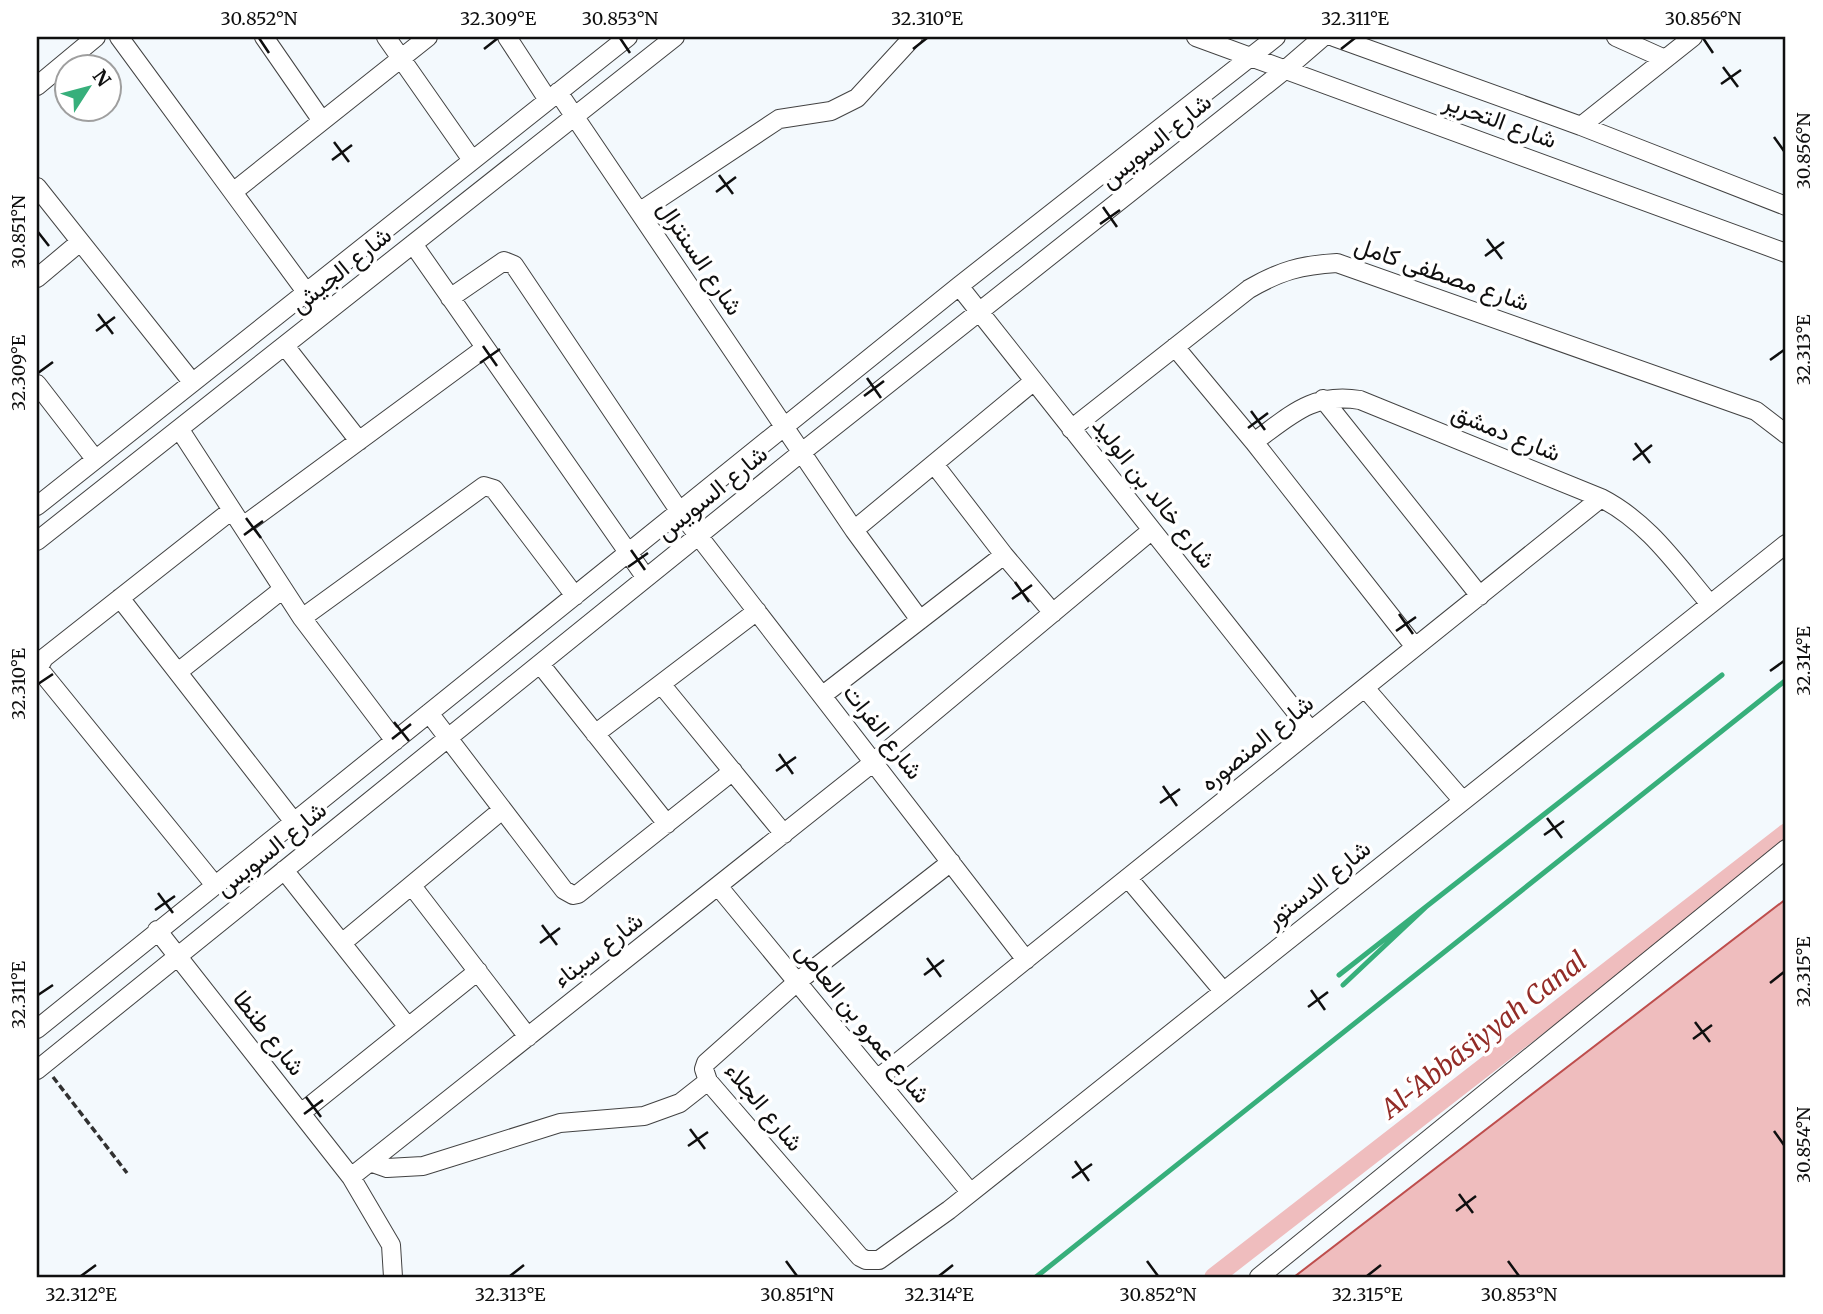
<svg xmlns="http://www.w3.org/2000/svg" width="1823" height="1314" font-family="Merriweather,Vazirmatn,serif">
<rect width="100%" height="100%" fill="#f3f9fd"/>
<path fill="#efbdbe" stroke="#be4e4d" stroke-width="2" d="M1786,899V1277H1294Z"/>
<g fill="none" stroke-linecap="round" stroke-linejoin="round">
<path stroke="#efbdbe" stroke-width="19" d="M1214,1277L1786,833"/>
<defs>
<path id="street" d="M119,37L323,315
M264,37L322,121
M386,37L472,160
M507,37L548,100
M1196,37L1786,253
M1334,37L1581,126L1786,206
M1616,37L1665,59
M37,86L96,37
M558,92L854,530L920,620
M1581,126L1693,37
M37,187L192,382
M233,192L428,37
M639,212L779,119L831,111L857,98L913,37
M413,244L646,578
M37,278L80,242
M959,286L1311,731
M450,298L504,261L514,265L680,512L1026,960
M285,346L359,441
M1175,347L1254,442L1415,647
M37,384L95,459
M1323,399L1480,596
M1071,429L1249,289C1280,271 1301,265 1337,263L1756,411L1786,434
M180,430L302,618L395,741
M1254,442C1290,416 1312,392 1360,400L1601,498C1648,522 1676,564 1710,604
M934,464L1004,555L1053,613
M37,506L628,37
M243,526L485,348
M854,530L1034,381
M37,541L675,37
M120,598L294,822
M302,618L484,486L494,489L575,596
M540,664L667,824
M178,672L283,589
M661,684L784,834
M1365,688L1463,801
M823,695L1004,555
M429,713L564,890L573,895L578,894L733,771
M595,734L757,611
M951,862L797,982L706,1063L704,1069L708,1081L860,1257L866,1260H879L949,1210L1786,544
M284,870L408,1027
M1128,878L1223,991
M214,884L40,670V665L44,658L232,510
M412,886L528,1037
M718,886L970,1192
M157,930L351,1177L391,1245L393,1277
M342,943L502,810
M37,1029L959,286L1276,37
M37,1070L802,452L1286,69L1323,37
M877,1079L1601,498
M301,1113L478,971
M370,1162L387,1168L423,1166L560,1123L644,1116L680,1103L708,1081
M351,1177L875,761L1152,530
M1259,1277L1786,849"/>
</defs>
<use href="#street" stroke="#424242" stroke-width="20"/>
<path stroke="#313131" stroke-width="3.5" stroke-dasharray="7 3.5" stroke-linecap="butt" d="M53,1077L127,1173"/>
<use href="#street" stroke="#fff" stroke-width="18"/>
<path stroke="#37af7b" stroke-width="5" d="M1427,906L1722,675
M1339,975L1427,906L1343,985
M1036,1277L1786,680"/>
</g>
<path fill="none" stroke="#0f0f0f" stroke-width="2.5" d="M259,38L269,53M620,38L630,53M1703,38L1713,53M484,49L498,38M913,49L927,38M1341,49L1355,38M1723,67L1738,87M1721,84L1741,70M1774,137L1784,151M334,142L349,162M332,160L352,145M719,175L733,194M716,192L736,177M1103,207L1117,227M1100,224L1120,210M38,232L49,246M1487,239L1502,259M1485,256L1504,242M98,314L113,334M96,331L115,317M483,346L497,366M1770,360L1784,350M480,363L500,349M38,373L53,362M867,378L881,398M864,396L884,381M1251,411L1265,430M1248,428L1268,413M1635,443L1650,463M1633,460L1652,445M246,518L261,538M244,535L263,521M631,550L645,570M628,567L648,553M1015,582L1029,602M1012,599L1032,585M1399,614L1413,634M1396,631L1416,617M1770,671L1784,661M38,684L53,674M394,722L409,741M392,739L411,724M779,754L793,774M776,771L796,757M1163,786L1177,806M1160,803L1180,789M1547,818L1562,838M1544,835L1564,821M158,893L173,913M155,910L175,896M542,925L557,945M540,943L560,928M927,958L941,977M924,975L944,960M1770,983L1784,972M1311,990L1325,1010M38,995L53,985M1308,1007L1328,992M1695,1022L1710,1042M1693,1039L1712,1025M306,1097L321,1117M304,1114L323,1100M690,1129L705,1149M1774,1131L1784,1145M688,1146L708,1132M1075,1161L1089,1181M1072,1178L1092,1164M1459,1194L1473,1213M1456,1211L1476,1196M786,1261L797,1276M1147,1261L1158,1276M1508,1261L1519,1276M81,1276L96,1265M510,1276L524,1265M939,1276L953,1265M1367,1276L1381,1265"/>
<g text-anchor="middle" stroke-width="7" stroke-linejoin="round" paint-order="stroke">
<g font-size="24" fill="#0f0f0f" stroke="#fff">
<text transform="translate(1500 121) rotate(20)" y="8">شارع التحرير</text>
<text transform="translate(1156 141) rotate(-39)" y="8">شارع السويس</text>
<text transform="translate(700 258) rotate(56)" y="8">شارع السنترال</text>
<text transform="translate(341 270) rotate(-39)" y="8">شارع الجيش</text>
<text transform="translate(1442 274) rotate(19)" y="8">شارع مصطفى كامل</text>
<text transform="translate(1506 433) rotate(22)" y="8">شارع دمشق</text>
<text transform="translate(712 493) rotate(-39)" y="8">شارع السويس</text>
<text transform="translate(1154 493) rotate(52)" y="8">شارع خالد بن الوليد</text>
<text transform="translate(883 732) rotate(52)" y="8">شارع الفرات</text>
<text transform="translate(1257 743) rotate(-39)" y="8">شارع المنصوره</text>
<text transform="translate(271 849) rotate(-39)" y="8">شارع السويس</text>
<text transform="translate(1318 884) rotate(-38)" y="8">شارع الدستور</text>
<text transform="translate(598 950) rotate(-38)" y="8">شارع سيناء</text>
<text transform="translate(863 1023) rotate(51)" y="8">شارع عمرو بن العاص</text>
<text transform="translate(269 1033) rotate(52)" y="8">شارع طنطا</text>
<text transform="translate(764 1107) rotate(50)" y="8">شارع الجلاء</text>
</g>
<g font-size="26" font-style="italic" fill="#932c27" stroke="#fff">
<text transform="translate(1484 1035) rotate(-38)" y="9">Al-ʿAbbāsiyyah Canal</text>
</g>
</g>
<rect width="1823" height="1314" fill="none" stroke="#ffffff" stroke-width="77"/>
<g transform="translate(88 88) rotate(54)"><circle r="33" fill="#ffffff" stroke="#9f9f9f" stroke-width="2"/>
<path d="M0-5L12 26L0 18L-12 26Z" fill="#37af7b"/>
<text y="-10" font-size="19" font-weight="bold" text-anchor="middle" fill="#0f0f0f">N</text>
</g>
<rect x="38" y="38" width="1746" height="1238" fill="none" stroke="#0f0f0f" stroke-width="2.5"/>
<g font-size="18" text-anchor="middle" fill="#0f0f0f">
<text x="259" y="25">30.852°N</text>
<text x="498" y="25">32.309°E</text>
<text x="620" y="25">30.853°N</text>
<text x="927" y="25">32.310°E</text>
<text x="1355" y="25">32.311°E</text>
<text x="1703" y="25">30.856°N</text>
<text transform="translate(1804 151) rotate(-90)" y="6">30.856°N</text>
<text transform="translate(19 232) rotate(-90)" y="6">30.851°N</text>
<text transform="translate(1804 350) rotate(-90)" y="6">32.313°E</text>
<text transform="translate(19 373) rotate(-90)" y="6">32.309°E</text>
<text transform="translate(1804 661) rotate(-90)" y="6">32.314°E</text>
<text transform="translate(19 684) rotate(-90)" y="6">32.310°E</text>
<text transform="translate(1804 972) rotate(-90)" y="6">32.315°E</text>
<text transform="translate(19 995) rotate(-90)" y="6">32.311°E</text>
<text transform="translate(1804 1145) rotate(-90)" y="6">30.854°N</text>
<text x="81" y="1301">32.312°E</text>
<text x="510" y="1301">32.313°E</text>
<text x="797" y="1301">30.851°N</text>
<text x="939" y="1301">32.314°E</text>
<text x="1158" y="1301">30.852°N</text>
<text x="1367" y="1301">32.315°E</text>
<text x="1519" y="1301">30.853°N</text>
</g>
</svg>
